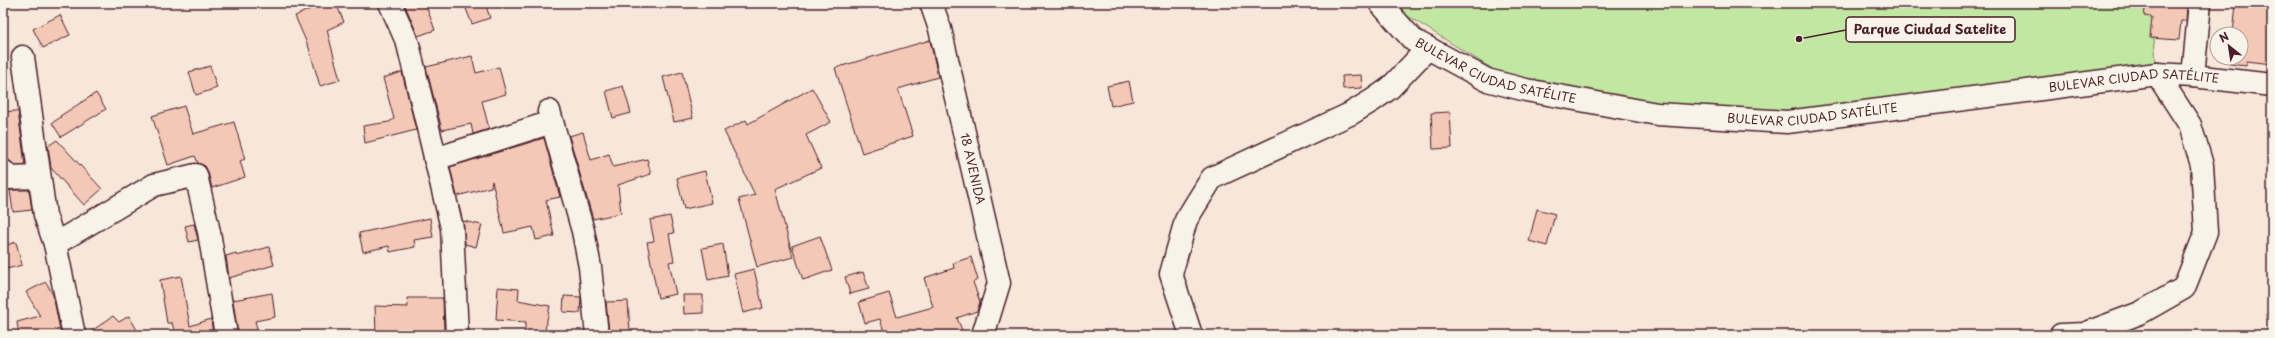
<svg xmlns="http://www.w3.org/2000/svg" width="2275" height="338" font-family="'Playpen Sans',sans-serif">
<rect width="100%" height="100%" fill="#f7e7da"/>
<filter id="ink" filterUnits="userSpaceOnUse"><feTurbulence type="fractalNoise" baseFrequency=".025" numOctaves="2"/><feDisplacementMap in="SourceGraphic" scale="8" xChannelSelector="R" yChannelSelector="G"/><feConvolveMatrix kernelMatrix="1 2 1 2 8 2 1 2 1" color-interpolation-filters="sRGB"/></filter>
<g filter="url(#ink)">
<path fill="#c2e7a2" stroke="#868366" d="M1387,3H2151L2157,74L1757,121L1526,90Z"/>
<path fill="#f4c8b7" stroke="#4a1f2b" d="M323,3H336L344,22L327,30L340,80L320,86L309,48L295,16Z
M404,3H425L435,30L418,36Z
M474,3H485L490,18L472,24L465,6Z
M2146,3H2187L2186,21H2181L2179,40L2150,38L2152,17L2144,16Z
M2236,3H2272V64L2247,61L2246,66L2230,64L2231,58H2241V34H2233Z
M60,15L70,35L43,48L33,29Z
M930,40L938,77L898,89L913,136L862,153L835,68Z
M472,56L476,73L499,67L506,94L482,101L489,129L473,134L471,124L442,130L426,67Z
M210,66L217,88L196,95L189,72Z
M402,72L416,130L365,143L363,126L389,122L394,119L383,78Z
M682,72L693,118L674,122L663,77Z
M1361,75L1362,88L1343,89L1342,76Z
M1129,81L1133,101L1111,106L1107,86Z
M623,86L631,113L613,118L606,91Z
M812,88L831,122L806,135L821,168L775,189L793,257L757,267L739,199L755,195L724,131L746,120L748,124Z
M96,93L106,109L61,137L52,123L61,117L60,116Z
M184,106L193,134L234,122L245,159L240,161L245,177L212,188L208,172L205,166L198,163L195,156L168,165L152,116Z
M16,111H18L25,165H15L7,159L6,149H3V112Z
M1450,112L1452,148L1433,149L1431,113Z
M583,132L591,160L609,154L613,167L647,159L651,174L618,185L621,213L593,219L569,136Z
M544,138L560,197L546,200L554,236L536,240L533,227L504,233L492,181L491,187L457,196L450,167Z
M57,140L102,189L84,205L51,168L48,146Z
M705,171L712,203L684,209L677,178Z
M10,190H29L32,210L13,212Z
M1537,209L1555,214L1547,246L1529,241Z
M670,216L674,233L669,234L674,261L669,262L676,294L658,298L647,242L654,241L650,220Z
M430,218L433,237L414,240L415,247L390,252L389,246L363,252L359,233Z
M463,221L482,225L476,247L465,244Z
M194,224L198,240L189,242L185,226Z
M820,236L832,270L803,280L792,246Z
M16,242L22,265L3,270V246Z
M723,244L728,276L708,280L702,248Z
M269,247L274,265L229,278L226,256L236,253L237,256Z
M971,257L978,280L973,282L980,302L977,311L957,318L964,335H885L880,319L865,323L859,302L889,293L897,317L933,307L924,278L954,268L953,263Z
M754,269L763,308L743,313L734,274Z
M863,272L869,289L850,294L845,277Z
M181,276L190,326L211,319L213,335H172L171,331L174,330L172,323H167L160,280Z
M46,282L53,295L61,335H19L17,322L40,316L26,292Z
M498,287L519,289L518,300L550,306L544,335L524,332L526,322L496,320Z
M272,293L275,317L255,321L259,335H238L233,300Z
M683,295H703V313L684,314Z
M564,296L581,297L580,313L563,312Z
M407,298H443L444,335H376L375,306L408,307Z
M628,301L630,331L609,333L606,302Z
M113,316L119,322L129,316L137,330L131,334L132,335H86Z"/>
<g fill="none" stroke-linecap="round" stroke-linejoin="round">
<defs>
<g id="minor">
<path d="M390,3L408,44L452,228L457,335"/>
<path id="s1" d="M931,3L940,29L999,283L983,335"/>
<path id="s2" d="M1380,3L1413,40L1487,80L1526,90L1657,114L1787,122L2157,74L2193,76L2272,85"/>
<path d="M23,57L45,215L55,244L74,335"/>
<path d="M2193,76L2200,3"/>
<path d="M549,111L583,231L590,267L597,335"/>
<path d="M435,159L552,122"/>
<path d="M3,171L9,178L38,177"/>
<path d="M55,244L154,185L196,175L209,232L226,335"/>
<path d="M1191,335L1171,274L1186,220L1212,178L1350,114L1373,100L1390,88L1428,48"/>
<path d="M2061,335L2084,334L2140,313L2184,288L2206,232L2202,165L2190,125L2157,74"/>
</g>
</defs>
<use href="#minor" stroke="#4a1f2b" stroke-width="25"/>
<use href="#minor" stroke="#f7f3e8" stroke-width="22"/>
</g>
</g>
<g text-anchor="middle" stroke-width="3" stroke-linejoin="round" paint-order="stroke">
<g font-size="12" fill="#4a1f2b" stroke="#f7f3e8">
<text dy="4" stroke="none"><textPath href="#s2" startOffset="139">BULEVAR CIUDAD SATÉLITE</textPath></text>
<text dy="4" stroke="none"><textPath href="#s2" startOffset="787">BULEVAR CIUDAD SATÉLITE</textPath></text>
<text dy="4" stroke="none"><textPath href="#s2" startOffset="463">BULEVAR CIUDAD SATÉLITE</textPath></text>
<text dy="4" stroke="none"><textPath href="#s1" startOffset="171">18 AVENIDA</textPath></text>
</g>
</g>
<path fill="none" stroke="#4a1f2b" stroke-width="1.5" d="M1799 39L1846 30"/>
<circle fill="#4a1f2b" stroke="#f7f3e8" stroke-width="1.5" cx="1799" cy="39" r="4"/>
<rect fill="#f7f3e8" stroke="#4a1f2b" stroke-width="1.5" x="1846" y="17" width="169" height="25" rx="4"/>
<g font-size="13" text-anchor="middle" font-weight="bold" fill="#4a1f2b">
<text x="1930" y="34">Parque Ciudad Satelite</text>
</g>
<rect width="2275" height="338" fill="none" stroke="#f7f3e8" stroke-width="16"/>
<rect x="8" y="8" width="2259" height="322" fill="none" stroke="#4a1f2b" stroke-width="1.5" filter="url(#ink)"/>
<g transform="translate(2229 46) rotate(330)"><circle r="19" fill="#f7f3e8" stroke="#b29e9c"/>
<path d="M0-3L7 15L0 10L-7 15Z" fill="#4a1f2b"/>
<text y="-6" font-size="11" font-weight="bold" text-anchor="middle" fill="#4a1f2b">N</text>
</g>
</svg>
